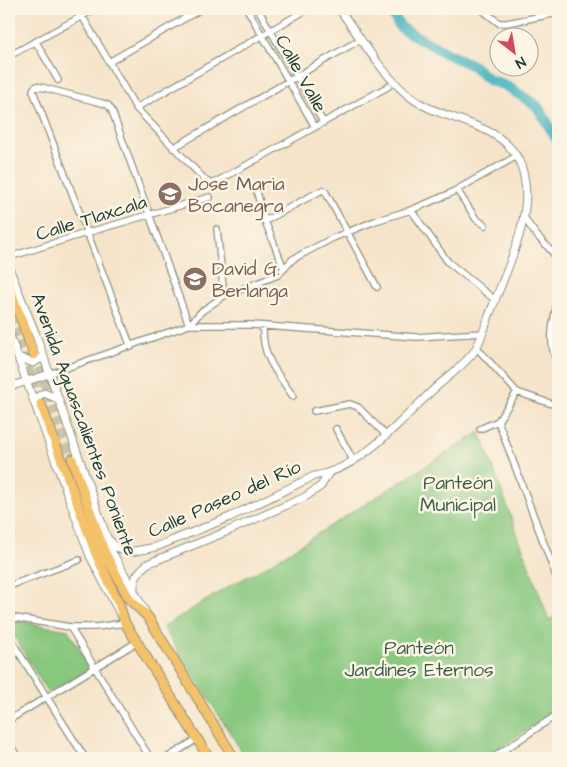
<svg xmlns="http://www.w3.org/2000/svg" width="567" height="767" font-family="'Architects Daughter',sans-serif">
<rect width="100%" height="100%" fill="#fcf5e5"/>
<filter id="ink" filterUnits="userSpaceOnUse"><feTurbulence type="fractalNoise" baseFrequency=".02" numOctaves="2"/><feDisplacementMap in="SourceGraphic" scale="10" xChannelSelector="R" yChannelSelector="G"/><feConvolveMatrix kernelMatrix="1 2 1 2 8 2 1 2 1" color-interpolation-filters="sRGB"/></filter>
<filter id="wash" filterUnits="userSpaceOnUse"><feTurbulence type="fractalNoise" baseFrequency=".0096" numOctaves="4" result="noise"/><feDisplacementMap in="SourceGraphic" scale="20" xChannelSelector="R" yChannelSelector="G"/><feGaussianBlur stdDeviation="1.12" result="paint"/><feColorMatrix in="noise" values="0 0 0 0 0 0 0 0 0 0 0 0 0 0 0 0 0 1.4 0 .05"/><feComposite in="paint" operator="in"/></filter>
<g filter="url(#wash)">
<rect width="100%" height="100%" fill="#f6e4ca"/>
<path fill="#87c77e" stroke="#538259" d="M480,432L549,620L558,615V709L485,758H246L163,627L231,585L257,572Z
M9,620L68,630L91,669L48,693L9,627Z"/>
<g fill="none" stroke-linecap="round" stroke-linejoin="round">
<path stroke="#45b3c0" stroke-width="11" d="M390,9L400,27L447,54L472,65L489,80L505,85L537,106L558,141"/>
</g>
</g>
<g filter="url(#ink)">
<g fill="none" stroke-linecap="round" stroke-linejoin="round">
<path stroke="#cbc3ac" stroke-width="9" stroke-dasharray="9 4.5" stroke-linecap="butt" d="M9,316L41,402
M34,355L72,459"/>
<defs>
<path id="minor" d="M78,9L136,108L205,180L211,184L216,182L389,86
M247,9L315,127
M258,9L323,122
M481,9L499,23H507L558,13
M36,42L58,80
M9,56L95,9
M109,62L201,9
M136,108L308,9
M173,148L356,42
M256,189L265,221L284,269
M457,190L476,219L485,225
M411,210L448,262L495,300
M524,217C529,225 534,233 541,240C551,251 554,250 558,266
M265,221L322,190L325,191L377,287
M217,229L224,296
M9,257L86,233L210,197
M558,298C554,321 546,341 558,363
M263,326C262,358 276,371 293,396
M131,347L33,91L34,88L37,86L102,103L108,105L112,111L189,325H252L416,337L482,333
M477,348L517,392L558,406
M49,374L189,325L202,311L224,296L278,275L293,259L333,238L375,221L411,210L449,194L517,156
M314,411L350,404L358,407L386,435
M498,421L558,581
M498,421L517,392
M336,429L353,460
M480,429L498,421
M9,586L79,560
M9,617L70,627H96L125,623
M70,627L150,758
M9,637L85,758
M9,720L137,642
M9,743L18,758
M167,758L197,739
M492,758L558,714"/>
<path id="tertiary" d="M9,268L36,335L112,552L145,611
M9,333L90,556L120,614
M18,357L33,363L44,357
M9,387L49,374
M34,402L37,397L44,393L58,399
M108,539L118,548L130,552L156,547L230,517L314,476C361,469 400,421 434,389C447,377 465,365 475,350C481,341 487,320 492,308C508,266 542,201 517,157C497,122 444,121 413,99C384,78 361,38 339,9
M134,590C133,578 138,572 147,564L228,531L305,497L321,486L328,474"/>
<path id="primary" d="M9,286L34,355
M41,404L96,554L119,604L125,623L209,758
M72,459L104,551L129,599L148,617L234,758"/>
</defs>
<use href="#minor" stroke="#8a907f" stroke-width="8"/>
<use href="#tertiary" stroke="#8a907f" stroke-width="9"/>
<use href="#primary" stroke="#8a907f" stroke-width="11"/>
<use href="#minor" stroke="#fff" stroke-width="5.5"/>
<use href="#tertiary" stroke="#fff" stroke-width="7"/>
<use href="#primary" stroke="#f4c26a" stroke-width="9"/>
</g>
</g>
<defs>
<symbol id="school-disc" viewBox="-11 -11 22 22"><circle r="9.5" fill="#8d6e63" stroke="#fcf5e5"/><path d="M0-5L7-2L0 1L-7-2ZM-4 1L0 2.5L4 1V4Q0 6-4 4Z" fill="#fff"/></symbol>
</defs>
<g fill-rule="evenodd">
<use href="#school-disc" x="156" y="180" width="28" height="28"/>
<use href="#school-disc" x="181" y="265" width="28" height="28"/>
</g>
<g text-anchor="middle" stroke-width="5" stroke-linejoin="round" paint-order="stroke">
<g font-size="19" fill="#1f3d34" stroke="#fcf5e5">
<text transform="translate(302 73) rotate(61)" y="7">Calle Valle</text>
<text transform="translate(91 217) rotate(-17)" y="7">Calle Tlaxcala</text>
<text transform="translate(85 424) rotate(70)" y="7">Avenida Aguascalientes Poniente</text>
<text transform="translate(224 498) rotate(-24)" y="7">Calle Paseo del Río</text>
</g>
<g font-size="19" fill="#785e54" stroke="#fcf5e5" text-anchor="start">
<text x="188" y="190">Jose Maria<tspan x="188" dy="22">Bocanegra</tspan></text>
<text x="212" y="275">David G.<tspan x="212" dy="22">Berlanga</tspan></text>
</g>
<g font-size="19" fill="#396046" stroke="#fcf5e5">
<text x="458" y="489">Panteón<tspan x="458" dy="22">Municipal</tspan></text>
<text x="419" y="654">Panteón<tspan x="419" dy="22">Jardines Eternos</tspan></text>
</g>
</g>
<rect width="567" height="767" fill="none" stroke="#fcf5e5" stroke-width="30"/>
<g transform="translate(514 52) rotate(149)"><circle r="24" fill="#fcf5e5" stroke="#a4ab9e"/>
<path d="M0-4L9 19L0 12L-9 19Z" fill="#d1495b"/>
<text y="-8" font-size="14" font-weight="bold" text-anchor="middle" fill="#1f3d34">N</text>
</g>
</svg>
